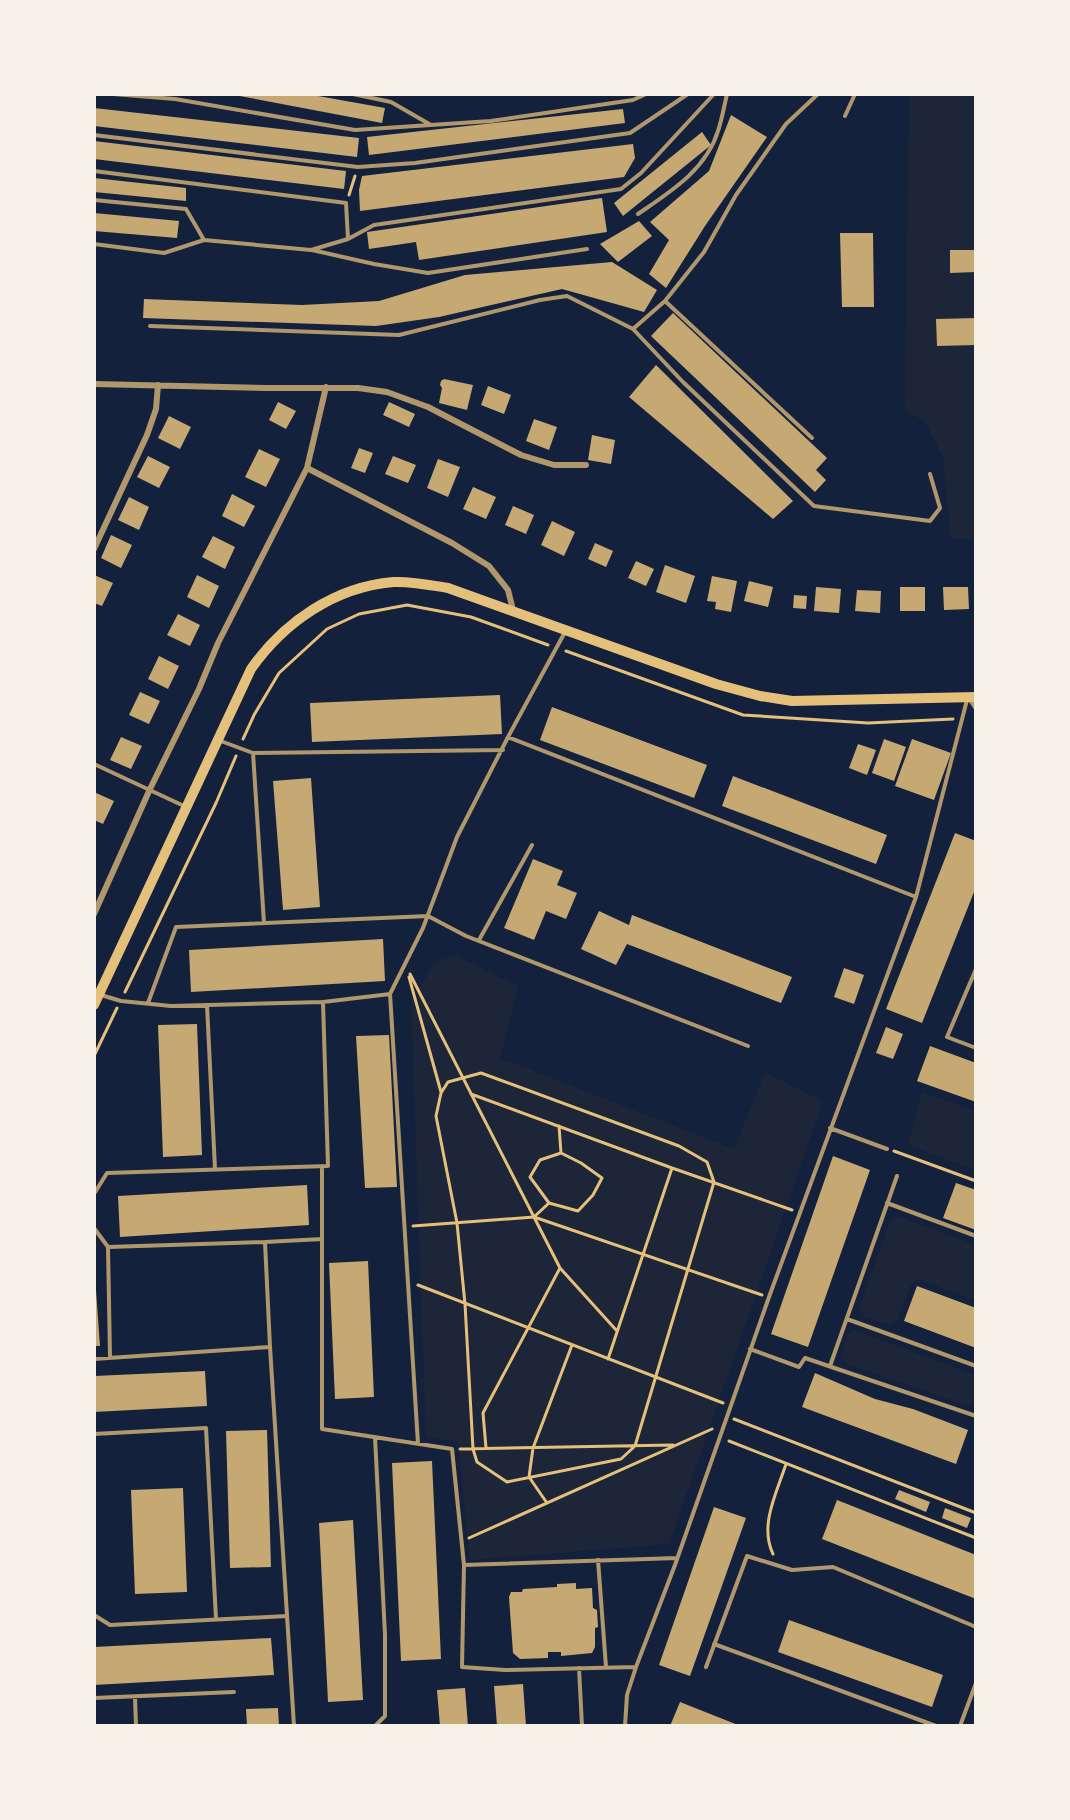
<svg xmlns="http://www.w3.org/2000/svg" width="1070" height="1820" font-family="'Roboto Condensed',sans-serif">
<rect width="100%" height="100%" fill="#14213d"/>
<path fill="#1d2539" d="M909,95H975V539H951L943,457L926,423L905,409Z
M455,955L518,986L500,1058L734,1149L765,1073L823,1101L669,1544L470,1560L458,1442L426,1437L411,1001L435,962Z
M922,1092L975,1111V1170L908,1145Z
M898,1216L975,1245V1300L918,1279L911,1285L897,1321L890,1325L864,1317L859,1307L891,1219Z
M854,1330L975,1375L974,1403L968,1406L847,1364L841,1356L848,1334Z"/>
<path fill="#c6a872" d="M229,94H307L385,108L382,123Z
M94,108L359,138L357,157L94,126Z
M623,109L625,123L369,155L367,137Z
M731,115L767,137L705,226L666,288L649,274L669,240L650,222L709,171Z
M702,132L711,145L623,216L614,203Z
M94,141L346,171L344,189L94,159Z
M633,144L635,158L624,177L360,211L359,190L362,176Z
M94,178L186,188V201L94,192Z
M602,198L607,232L419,260L416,242L369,249L367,232Z
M94,213L179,221L177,238L94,231Z
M639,221L652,236L618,262L600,244Z
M840,233H873L874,307H842Z
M950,250H976V272L950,273Z
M612,262L657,290L644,312L562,289L439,317L376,326L143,318L144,299L302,305L379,301L465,275Z
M673,313L827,458L816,470L826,480L815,492L651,336Z
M976,318V345L937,346L936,319Z
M656,365L793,501L773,519L629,397Z
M444,379L473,385L467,410L439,403L442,388L440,385L441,381Z
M488,386L511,395L504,414L481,405Z
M278,402L296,411L286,429L269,420Z
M389,402L415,414L409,427L383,415Z
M169,416L191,427L180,449L158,438Z
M534,419L557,427L549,450L526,441Z
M592,435L615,440L611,464L588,460Z
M359,448L373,453L365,473L351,468Z
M259,449L280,459L266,487L245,477Z
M148,456L170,467L159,488L137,477Z
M393,456L416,465L408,483L385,474Z
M438,459L460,467L448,497L427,488Z
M473,487L496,497L486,519L463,509Z
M232,494L255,506L244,527L222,516Z
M129,497L149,507L139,530L118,520Z
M513,506L534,515L526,534L505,525Z
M552,521L575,532L564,556L541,545Z
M111,535L132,545L121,568L101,558Z
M213,536L235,547L225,569L202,557Z
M595,543L613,551L606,567L588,559Z
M636,561L654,569L646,586L628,578Z
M665,565L695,576L686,603L656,592Z
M94,575L113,583L102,606L94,603Z
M197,575L219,586L209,608L187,597Z
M712,576L737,581L731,612L715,609L716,602L707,601Z
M749,581L773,587L768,607L744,601Z
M816,587L841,589L839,613L814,611Z
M900,587H925V611H900Z
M943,587H968L969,609L944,610Z
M857,590L881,591L880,613L855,611Z
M794,595L807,596L806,609L793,608Z
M178,614L200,625L190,646L167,635Z
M159,656L179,666L168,689L148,679Z
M140,692L160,701L149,724L129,715Z
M500,695L502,734L312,742L310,703Z
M552,707L707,765L694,798L540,740Z
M121,737L142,746L131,769L110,760Z
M884,739L906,747L894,781L872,773Z
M912,739L951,753L934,800L895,786Z
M858,744L876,750L867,775L849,768Z
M733,776L887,835L876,864L722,806Z
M311,778L320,907L283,910L273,781Z
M94,792L114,801L103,824L94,820Z
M955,833L976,841V887L922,1023L886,1009Z
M533,859L563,871L557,885L577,893L566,919L546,911L534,940L504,928Z
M599,911L629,925L632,915L792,977L781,1003L627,944L616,965L581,949Z
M383,939L385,981L191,992L189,950Z
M844,968L864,975L854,1004L834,997Z
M197,1024L202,1155L163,1157L158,1025Z
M886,1027L903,1034L893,1059L876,1053Z
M389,1035L397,1187L365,1188L356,1036Z
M930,1046L976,1063V1102L917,1081Z
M833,1156L870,1170L808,1347L771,1334Z
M956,1183L976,1190V1230L943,1218Z
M307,1185L309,1225L120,1237L118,1196Z
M368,1261L374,1397L335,1399L329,1263Z
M917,1286L976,1308V1348L904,1321Z
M94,1290H96L100,1346H94Z
M205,1371L207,1406L94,1412V1376Z
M815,1373L875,1399L913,1409L968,1430L956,1464L802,1407Z
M267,1430L271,1567L230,1568L226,1431Z
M432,1461L441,1659L401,1661L392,1463Z
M183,1488L187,1592L135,1594L131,1490Z
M899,1490L930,1502L926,1512L895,1499Z
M837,1500L976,1555V1599L822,1539Z
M714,1507L746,1518L690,1676L659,1665Z
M945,1508L971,1518L967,1528L942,1518Z
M353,1520L363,1700L328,1702L319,1523Z
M576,1583V1589L592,1588L593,1608L597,1610L598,1627L595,1628V1647L592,1653L561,1656V1652H548V1658L520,1659L513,1653L509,1597L511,1592H522L523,1589L557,1587V1584Z
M789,1620L943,1675L932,1707L778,1652Z
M271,1638L274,1675L94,1685V1647Z
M523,1684L526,1726H497L494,1686Z
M465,1688L468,1726H440L437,1690Z
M680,1702L738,1725V1726H670Z
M278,1708L279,1726H247L246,1709Z"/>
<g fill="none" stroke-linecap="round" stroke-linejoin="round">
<path stroke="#e5c07b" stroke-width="3" d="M349,195L355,176
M566,651L743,715L868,723L953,719
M243,739L254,715L279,673L327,629L359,614L407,605L471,617L548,645
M410,974L560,1268L483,1413L486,1448
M409,977L441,1092
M125,992L216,803L236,756
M94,1056L117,1008
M481,1073L679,1146L707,1162L714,1182L635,1446L621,1459L507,1482L477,1462L473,1449L465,1304L457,1223L436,1116L441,1093L448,1082Z
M471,1094L672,1168L608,1359
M559,1126L561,1153
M894,1151L976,1181
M561,1153L581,1163L602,1178L593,1195L578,1211L549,1203L530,1177L540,1160Z
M672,1168L792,1210
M534,1217L549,1203
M413,1226L534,1217L762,1295
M560,1268L617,1331
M418,1285L723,1403
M734,1419L976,1513
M729,1441L976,1538
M460,1449L673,1445
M547,1503L529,1477L533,1448L572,1345
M469,1538L712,1429
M773,1554C759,1525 777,1492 786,1464"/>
<path stroke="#b1986c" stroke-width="4" d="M113,94L175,99L355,130L491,121L633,100L646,94
M353,94L391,102L431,125
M845,116L855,94
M94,135L358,167L415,163L630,133L688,94
M94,171L346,203L348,239
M94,200L186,209L204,240L311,250L348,239L374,225L621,189L641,173L714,94
M638,214C670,192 706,170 718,131C722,119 724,107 727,94
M94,244L164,253L204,240
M312,250L374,264L428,273L587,249
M665,301L812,438
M150,326L399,335L540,300L567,296L633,329L683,382L814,506L930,521L940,508L930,474
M633,329L665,301L704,252L736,195L786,124L818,94
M970,700L976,709
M508,737L916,897
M218,740L253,753L503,750
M253,753L264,923
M94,764L184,806
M479,940L532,845
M976,969L947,1037L976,1048
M390,994L418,1444
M323,1002L390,994L423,928L457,837L508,737L565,632
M148,1003L176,927L428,916L466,936L748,1046
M207,1005L215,1169
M830,1128L887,1149
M322,1166V1429L452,1449L464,1565L677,1558
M94,1194L107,1173L328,1166L323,1002L171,1006L121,1001L101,995
M887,1203L976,1236
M94,1228L108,1247
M265,1242L322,1239
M847,1319L976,1366
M270,1347L294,1726
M750,1349L799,1367L805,1358L976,1416
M94,1359L270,1347L265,1242L108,1247L110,1357
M830,1366L897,1176
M94,1434L206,1428L216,1619
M375,1437L385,1635V1716L375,1726
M598,1560L606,1667
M464,1565L462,1667L505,1670L636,1667L627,1695L625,1726
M94,1615L110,1625L287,1616
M714,1644L936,1726
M636,1667L675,1565L769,1297L916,897L967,700
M706,1667L747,1556L792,1570L833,1567L976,1627
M579,1668L582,1726
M135,1697L136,1726
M94,1698L234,1692
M960,1726L976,1683"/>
<path stroke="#b1986c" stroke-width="6" d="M94,384L265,388H358L387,392L428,407L521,455L554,465H586
M307,468L452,543L489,566L508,590L513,610
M94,549L147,435L156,409L158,385
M94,914L150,789L199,689L218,643L307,468L326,387"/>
<path stroke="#e5c07b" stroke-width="10" d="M94,1005L251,669C284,622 335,587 393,582C411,581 430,585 448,588L716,684L760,696L792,701L976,697"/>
</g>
<rect width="1070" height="1820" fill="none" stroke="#f6f1e7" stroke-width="192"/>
</svg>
